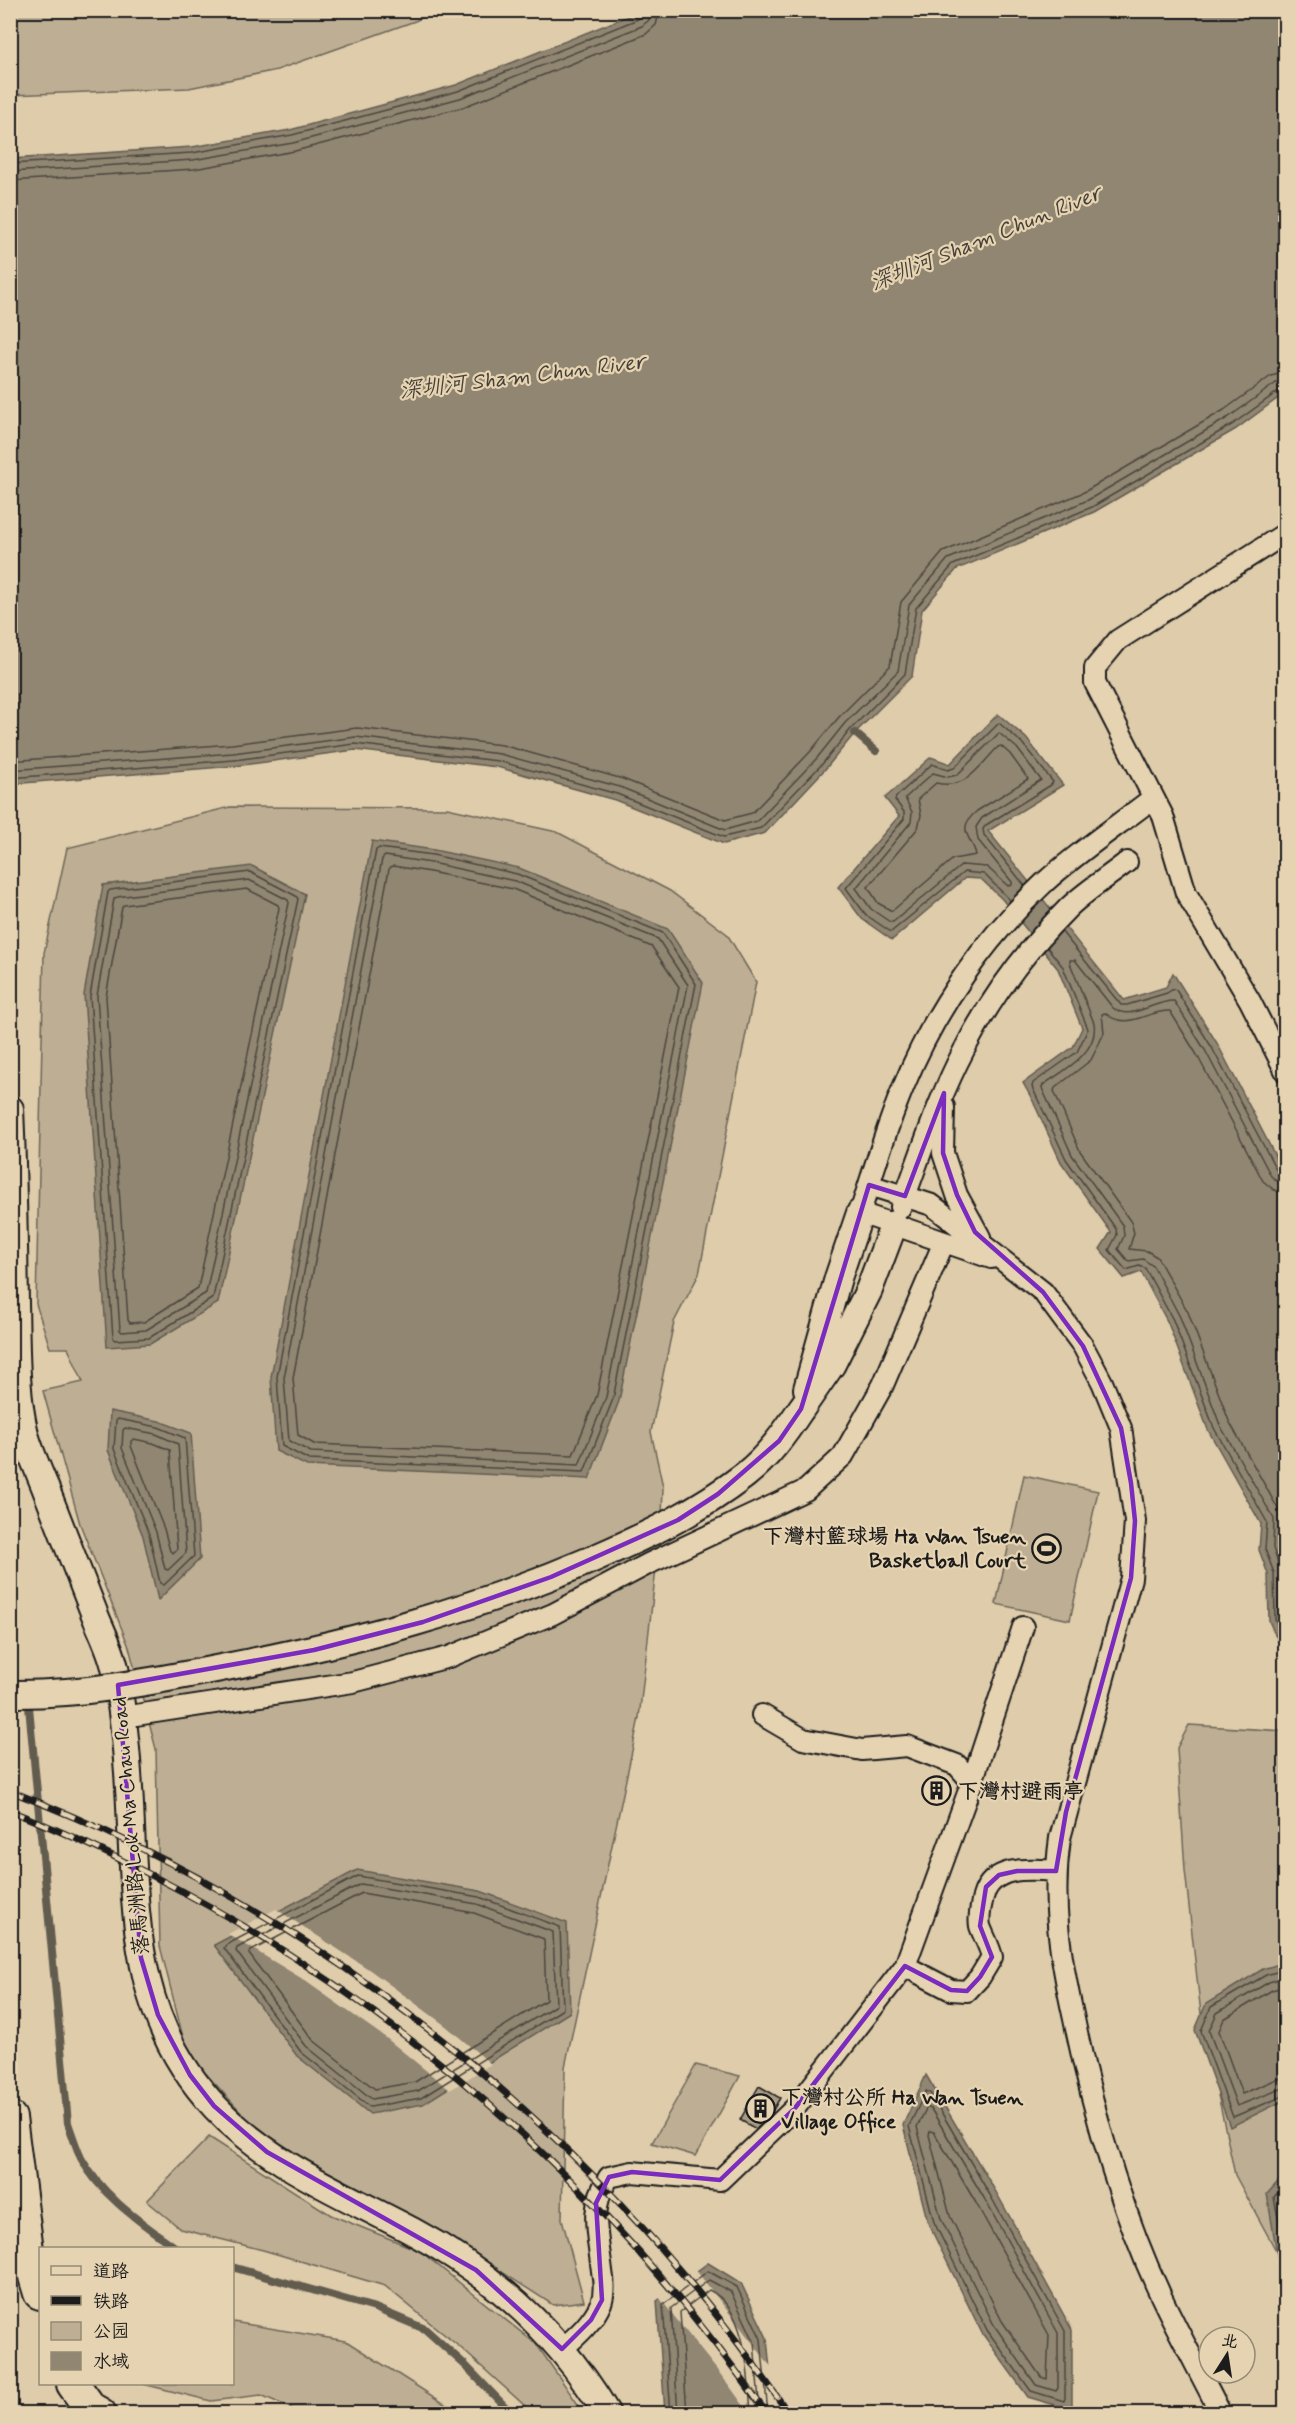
<svg xmlns="http://www.w3.org/2000/svg" width="1296" height="2424" font-family="Mynerve,'LXGW WenKai TC',sans-serif">
<rect width="100%" height="100%" fill="#deccab"/>
<filter id="ink" filterUnits="userSpaceOnUse"><feTurbulence type="fractalNoise" baseFrequency=".0167" numOctaves="2"/><feDisplacementMap in="SourceGraphic" scale="12" xChannelSelector="R" yChannelSelector="G"/><feConvolveMatrix kernelMatrix="1 2 1 2 8 2 1 2 1" color-interpolation-filters="sRGB"/></filter>
<g filter="url(#ink)">
<path fill="#beaf94" stroke="#6d6658" stroke-width="1.5" d="M10,11L11,10L436,11L415,21L277,70L189,88L11,95Z
M230,807L447,808L557,832L670,891L727,934L756,982L699,1274L674,1322L651,1432L663,1487L662,1516L639,1718L565,2067L562,2219L584,2301L553,2305L434,2228L266,2139L187,2053L160,1946L156,1749L129,1647L80,1524L43,1391L83,1382L68,1348H50L36,1304L44,953L67,848Z
M1024,1475L1098,1491L1070,1620L996,1604Z
M1189,1725L1285,1731V2267L1235,2175L1201,2014L1185,1870L1177,1748Z
M696,2065L740,2076L696,2156L652,2143Z
M209,2137L331,2215L420,2251L537,2345L584,2413H533L462,2349L385,2286L263,2250L181,2229L147,2201Z
M233,2322L346,2341L459,2413H302L261,2395L211,2401L143,2384H232Z"/>
<path fill="#918672" stroke="#625c50" stroke-width="1.5" d="M643,10L1285,11V393L1236,429L1094,512L957,569L922,610L912,676L855,733L827,767L765,833L724,844L615,800L497,767L355,750L235,766L11,784V159L192,147L290,130L456,85Z
M998,714L1026,738L1063,785L988,831L1124,1000L1166,987L1173,973L1217,1043L1285,1175V1656L1269,1621L1268,1574L1259,1550L1261,1524L1208,1430L1168,1323L1141,1272L1124,1278L1100,1249L1111,1232L1061,1162L1032,1099L1023,1083L1073,1047L1082,1028L1058,969L1002,899L981,879L965,878L892,940L862,919L838,887L899,816L885,798L931,757L950,764Z
M372,841L434,850L519,868L668,929L703,983L619,1401L589,1479L307,1466L276,1451L271,1377Z
M252,866L305,894L218,1303L150,1344L107,1347L84,995L103,885Z
M110,1411L159,1421L191,1433L200,1559L158,1600L143,1536L108,1450Z
M357,1870L480,1891L567,1923L570,2012L423,2104L370,2114L297,2056L214,1945Z
M1285,1962V2100L1230,2127L1195,2030L1206,2004L1263,1969Z
M926,2075L996,2192L1072,2330V2410L1028,2397L982,2333L928,2223L903,2125Z
M1285,2174V2271L1278,2260L1267,2194Z
M708,2263L741,2283L767,2338L774,2413H665L657,2301Z"/>
<path fill="#deccab" d="M276,1909L370,1970L446,2026L491,2064L450,2090L386,2038L301,1978L228,1934Z
M695,2269L773,2369L777,2414L749,2413L728,2384L658,2296Z"/>
<g fill="none" stroke-linecap="round" stroke-linejoin="round">
<path stroke="#4b463e" stroke-width="1.5" d="M10,164L192,153L292,135L458,91L638,19L642,16L644,10
M10,172L193,160L293,143L460,98L642,26L649,20L651,10
M10,181L194,169L295,151L463,107L646,34L656,25L660,10
M999,733L1017,748L1041,780L982,818L976,827L978,840L1012,882V885L1008,886L987,867L962,865L893,922H890L871,909L856,888L911,822L912,812L905,798L933,773L948,777L957,775Z
M1001,746L1010,754L1028,779L977,811C954,830 973,838 976,855L953,859L892,911L878,903L868,887L918,828L921,815L918,799L936,783C967,790 977,768 998,747Z
M10,761L232,744L357,728L502,745L623,779L725,820L752,813L810,752L839,717L890,666L901,602L943,552L1084,492L1224,410L1271,376L1286,372
M10,770L233,753L356,737L500,754L620,787L725,830L757,821L817,758L845,723L898,671L909,605L948,559L1088,500L1229,417L1276,383L1286,381
M10,778L234,760L355,744L498,761L617,794L724,837L761,828L823,763L851,729L905,674L916,608L953,565L1092,507L1233,424L1280,390L1286,389
M379,848L433,855L517,874L663,933L696,984L613,1399L584,1472L309,1460L282,1446L277,1377L376,850Z
M385,856L431,863L515,881L658,939L688,985L606,1397L579,1465L311,1452L289,1441L284,1378L382,859Z
M393,866L430,872L513,889L652,947L679,987L597,1395L573,1455L314,1444L298,1435L293,1378L389,869Z
M250,872L296,896L298,899L213,1298L149,1338L115,1340L113,1338L90,996L108,892L110,890Z
M249,880L288,900L289,903L206,1293L146,1330L122,1332L120,1330L97,996L114,899L117,897Z
M247,889L278,905L279,908L198,1288L144,1322L130,1323L128,1320L106,997L122,907L124,905Z
M1011,901L984,874L964,872L891,932L866,915L846,888L904,819V812L895,800L896,797L932,764L948,770L954,768L999,723L1022,743L1053,782L1051,785L986,825L983,829L984,835L1025,886
M1061,931L1121,1005H1127L1167,993L1173,989L1176,990L1211,1046L1278,1173L1286,1176
M1047,947L1063,967L1088,1029L1077,1052L1033,1083L1032,1087L1066,1159L1116,1229L1117,1235L1109,1250L1126,1270L1139,1266L1145,1268L1173,1320L1214,1428L1267,1522L1265,1549L1274,1573L1275,1619L1286,1642
M1286,1184L1278,1182L1271,1176L1205,1050L1174,1001C1155,1000 1130,1022 1113,1008L1075,960H1070V963L1094,1023C1099,1053 1063,1071 1043,1085L1042,1088L1072,1155L1123,1226L1124,1236L1118,1249L1128,1261L1143,1259L1153,1266L1180,1317L1220,1425L1274,1519L1273,1548L1281,1572L1282,1617L1286,1624
M1286,1193L1274,1190L1263,1181L1197,1055L1170,1011C1147,1010 1127,1032 1105,1013L1102,1014L1104,1033L1091,1060L1055,1088L1054,1091L1080,1151L1131,1222L1134,1233L1129,1249L1147,1251L1157,1257L1188,1312L1229,1421L1282,1516V1547L1286,1557
M118,1419L158,1427L185,1438L194,1556L164,1585L160,1583L149,1534L114,1449L116,1421Z
M125,1428L156,1434L178,1444L186,1553L168,1570L165,1569L156,1532L122,1448L123,1430Z
M134,1439L153,1443L170,1450L177,1549L173,1553L170,1551L164,1529L131,1446V1441Z
M358,1876L479,1897L560,1927L563,2009L421,2098L370,2107L301,2052L224,1948L226,1945Z
M361,1884L477,1904L553,1932L556,2005L418,2091L372,2099L306,2046L236,1951L237,1948Z
M362,1893L474,1913L544,1939L546,2000L415,2082L375,2089L313,2040L249,1954L251,1951Z
M1286,1969L1266,1975L1211,2007L1201,2031L1233,2117L1286,2095
M1286,1977L1269,1982L1217,2013L1209,2031L1237,2106L1286,2087
M1286,1986L1272,1990L1224,2019L1219,2031L1242,2094L1277,2079L1286,2078
M926,2091L930,2093L990,2195L1065,2331V2398L1064,2401L1031,2391L987,2330L934,2222L909,2126Z
M927,2107L931,2109L984,2198L1058,2333V2388L1056,2391L1036,2385L994,2325L941,2219L917,2127Z
M930,2131L934,2132L976,2203L1049,2335L1047,2379L1041,2377L1002,2321L950,2216L929,2135Z
M1286,2183L1274,2197L1286,2260
M671,2414L663,2305L708,2271L737,2287L761,2339L768,2414
M678,2414L671,2308L709,2280L731,2292L754,2341L760,2414
M687,2414L680,2312L709,2290C748,2309 748,2376 751,2414"/>
<path stroke="#625c50" stroke-width="8" d="M855,733L876,751
M28,1696L68,2123C72,2134 76,2147 81,2158C102,2197 142,2223 176,2248
M232,2267L375,2308L425,2329L464,2364L512,2414"/>
</g>
<path fill="#a89a83" stroke="#1c1c1c" stroke-width="1.5" d="M759,2086L780,2098L769,2117L756,2129L740,2120Z"/>
<g fill="none" stroke-linecap="round" stroke-linejoin="round">
<defs>
<path id="minor" d="M1286,533L1118,640L1095,668V683L1163,816L1186,893L1250,1001L1286,1072
M944,1107L943,1153L957,1195L980,1237
M869,1185L932,1205L1043,1292L1083,1346L1102,1382L1121,1428L1135,1521L1131,1578L1060,1838C1051,1903 1060,1956 1074,2019C1093,2111 1121,2211 1161,2296C1180,2336 1201,2374 1221,2414
M901,1207C921,1154 938,1099 964,1050C991,997 1027,949 1069,907C1086,891 1108,877 1127,862
M991,1258L860,1213C874,1169 887,1125 905,1083C936,1008 985,938 1045,882C1078,852 1117,826 1153,798
M762,1715L803,1739L862,1750L907,1746L957,1765L972,1782
M123,1717L353,1682L449,1657L553,1614L648,1564L806,1490L843,1456L883,1385L944,1242
M905,1966L951,1990L967,1991L980,1977L992,1957C990,1947 982,1933 980,1926C978,1917 981,1906 983,1897C992,1865 1029,1869 1056,1871
M562,2349C577,2336 593,2322 601,2303C605,2293 604,2282 602,2271C598,2235 588,2208 609,2177L632,2172L720,2180L795,2108L905,1966L972,1782L1023,1627"/>
<path id="tertiary" d="M10,1109C13,1174 14,1238 15,1303C16,1343 15,1395 25,1434C30,1453 40,1473 47,1492C63,1533 79,1574 95,1615C102,1633 113,1653 116,1673C125,1723 129,1775 131,1827C136,1933 138,2025 216,2108C271,2166 343,2194 412,2231C493,2274 560,2335 607,2414
M807,1389L838,1278L860,1213
M801,1409L832,1364L869,1290L894,1224"/>
<path id="primary" d="M10,2118L27,2250L40,2293
M73,2384L91,2409L100,2414"/>
</defs>
<use href="#minor" stroke="#1c1c1c" stroke-width="24"/>
<use href="#tertiary" stroke="#1c1c1c" stroke-width="30"/>
<use href="#primary" stroke="#1c1c1c" stroke-width="36"/>
<use href="#minor" stroke="#e6d3b1" stroke-width="20"/>
<use href="#tertiary" stroke="#e6d3b1" stroke-width="26"/>
<use href="#primary" stroke="#e6d3b1" stroke-width="32"/>
<defs>
<path id="rail" d="M10,1791C267,1889 505,2063 681,2272C720,2317 755,2365 789,2414
M10,1811C58,1829 104,1851 149,1874C396,2000 608,2187 767,2414"/>
</defs>
<use href="#rail" stroke="#1c1c1c" stroke-width="7"/>
<use href="#rail" stroke="#e6d3b1" stroke-width="4.5" stroke-dasharray="14" stroke-linecap="butt"/>
<defs>
<path id="tertiary-bridge" d="M10,1694C83,1695 155,1681 226,1667C355,1642 474,1610 595,1558C650,1534 697,1512 745,1475C768,1457 785,1433 801,1409"/>
</defs>
<use href="#tertiary-bridge" stroke="#1c1c1c" stroke-width="30" stroke-linecap="butt"/>
<use href="#tertiary-bridge" stroke="#e6d3b1" stroke-width="26"/>
</g>
</g>
<path fill="none" stroke="#7b2cbf" stroke-width="4.5" stroke-linejoin="round" d="M944,1093L943,1153L957,1195L975,1232L1043,1292L1083,1346L1121,1428L1131,1483L1135,1521L1131,1578L1066,1812L1056,1871H1017L999,1875L986,1887L980,1926L992,1957L980,1977L967,1991L951,1990L905,1966L795,2108L720,2180L632,2172L609,2177L596,2203L602,2300L591,2320L562,2349L476,2270L267,2152L214,2106L190,2075L158,2015L141,1958L118,1685L314,1650L423,1622L551,1577L678,1520L718,1494L779,1441L801,1409L869,1185L905,1196Z"/>
<defs>
<symbol id="stadium-ring" viewBox="-11 -11 22 22"><circle r="9.5" fill="#e6d3b1" stroke="#1c1c1c" stroke-width="1.5"/><path d="M0-5a6.5 5 0 1 0 0 10a6.5 5 0 1 0 0-10ZM-3.5-1.8h7v3.6h-7Z" fill="#1c1c1c"/></symbol>
<symbol id="building-ring" viewBox="-11 -11 22 22"><circle r="9.5" fill="#e6d3b1" stroke="#1c1c1c" stroke-width="1.5"/><path d="M-4-6H4V6H1V3H-1V6H-4ZM-2.5-4.3h1.7v1.8h-1.7ZM.8-4.3h1.7v1.8H.8ZM-2.5-1h1.7V.8h-1.7ZM.8-1h1.7V.8H.8Z" fill="#1c1c1c"/></symbol>
</defs>
<g fill-rule="evenodd">
<use href="#stadium-ring" x="1030" y="1532" width="33" height="33"/>
<use href="#building-ring" x="920" y="1774" width="33" height="33"/>
<use href="#building-ring" x="744" y="2092" width="33" height="33"/>
</g>
<g text-anchor="middle" stroke-width="4.5" stroke-linejoin="round" paint-order="stroke">
<g font-size="21" font-weight="bold" fill="#1c1c1c" stroke="#e6d3b1" text-anchor="start">
<text x="1026" y="1543" text-anchor="end">下灣村籃球場 Ha Wan Tsuen<tspan x="1026" dy="24">Basketball Court</tspan></text>
<text x="958" y="1798">下灣村避雨亭</text>
<text x="781" y="2104">下灣村公所 Ha Wan Tsuen<tspan x="781" dy="24">Village Office</tspan></text>
</g>
<g font-size="21" fill="#1c1c1c" stroke="#e6d3b1">
<text transform="translate(130 1826) rotate(-95)" y="7">落馬洲路 Lok Ma Chau Road</text>
</g>
<g font-size="22" font-style="italic" fill="#45413a" stroke="#e6d3b1">
<text transform="translate(985 237) rotate(-22)" y="8">深圳河 Sham Chun River</text>
<text transform="translate(522 375) rotate(-7)" y="8">深圳河 Sham Chun River</text>
</g>
</g>
<rect width="1296" height="2424" fill="none" stroke="#e6d3b1" stroke-width="36"/>
<rect x="18" y="18" width="1260" height="2388" fill="none" stroke="#1c1c1c" stroke-width="2" filter="url(#ink)"/>
<rect x="39" y="2247" width="195" height="138" fill="#e6d3b1" stroke="#958a75" stroke-width="1.5"/>
<rect x="51" y="2266" width="30" height="9" fill="#e6d3b1" stroke="#958a75" stroke-width="1.5"/>
<text x="93" y="2277" font-size="18" fill="#1c1c1c">道路</text>
<rect x="51" y="2296" width="30" height="9" fill="#1c1c1c" stroke="#958a75" stroke-width="1.5"/>
<text x="93" y="2307" font-size="18" fill="#1c1c1c">铁路</text>
<rect x="51" y="2322" width="30" height="18" fill="#beaf94" stroke="#958a75" stroke-width="1.5"/>
<text x="93" y="2337" font-size="18" fill="#1c1c1c">公园</text>
<rect x="51" y="2352" width="30" height="18" fill="#918672" stroke="#958a75" stroke-width="1.5"/>
<text x="93" y="2367" font-size="18" fill="#1c1c1c">水域</text>
<g transform="translate(1227 2355) rotate(12)"><circle r="28" fill="#e6d3b1" stroke="#958a75" stroke-width="1.5"/>
<path d="M0-4.5L10 22L0 15L-10 22Z" fill="#1c1c1c"/>
<text y="-9" font-size="16" font-weight="bold" text-anchor="middle" fill="#1c1c1c">北</text>
</g>
</svg>
